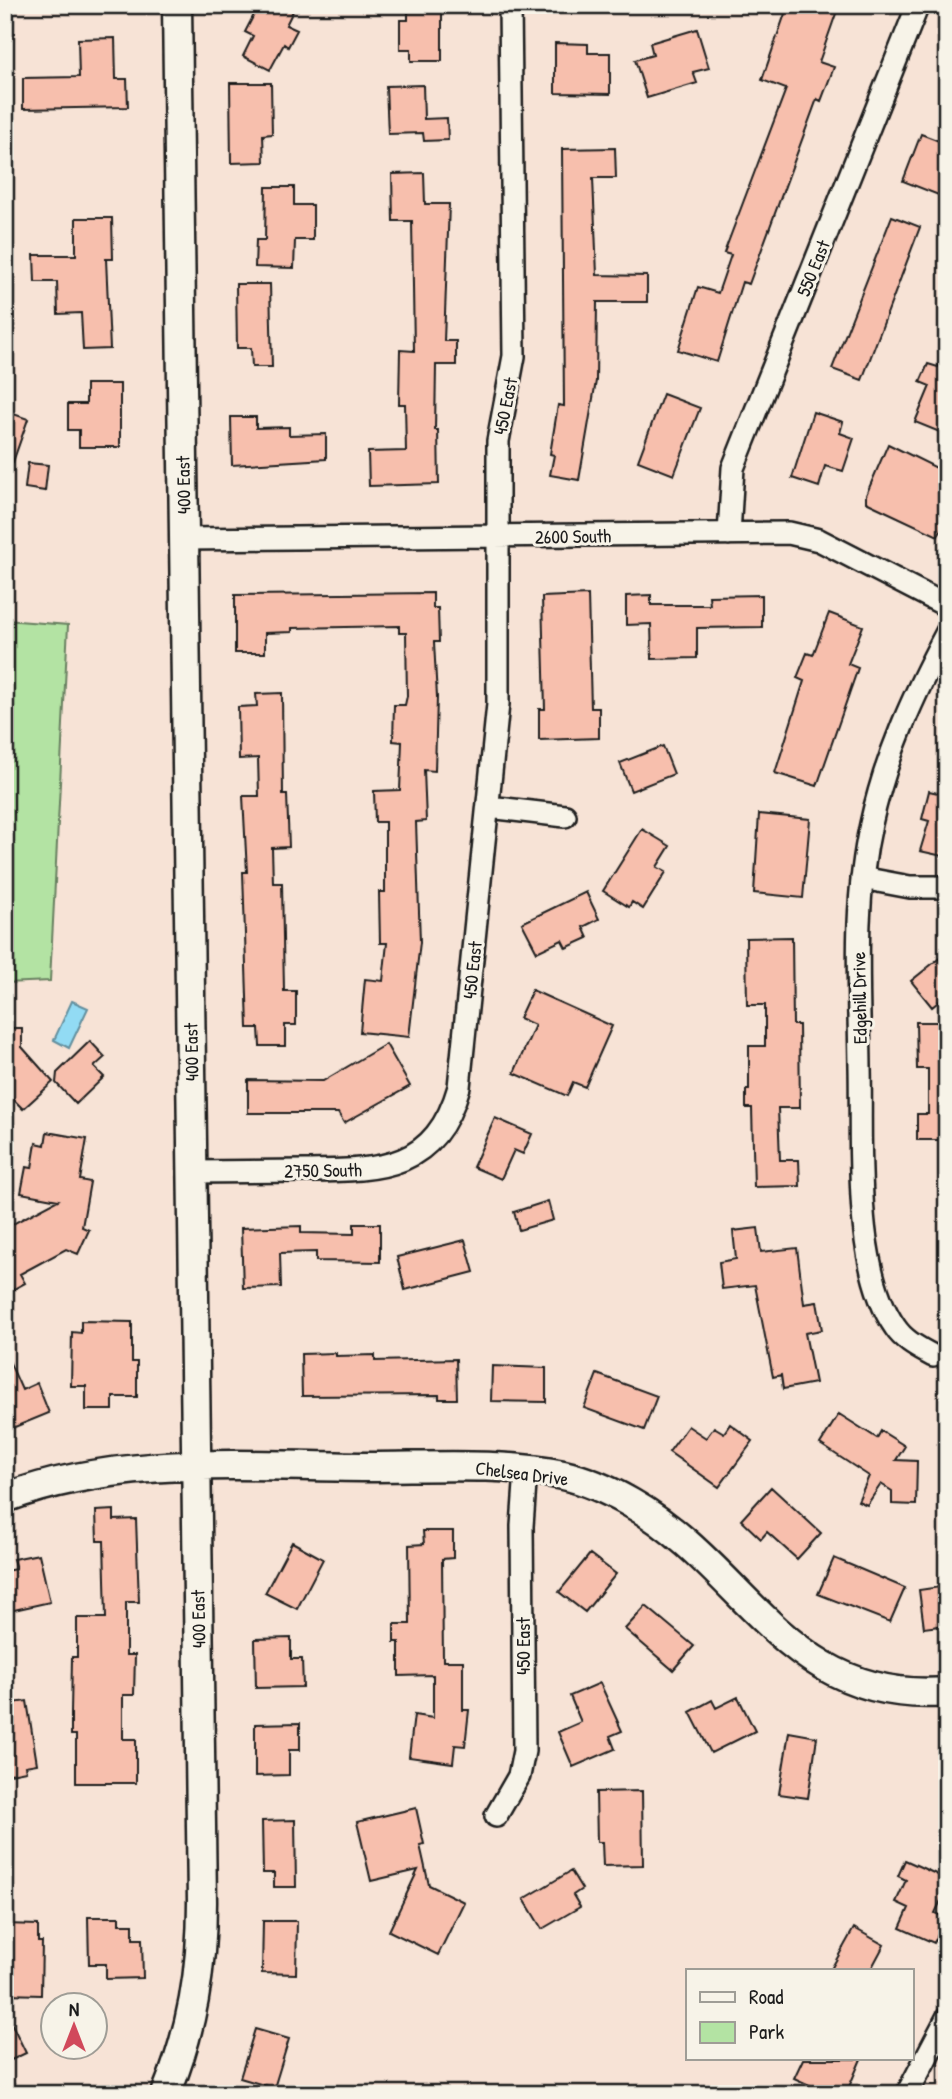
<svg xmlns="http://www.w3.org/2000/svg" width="952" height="2099" font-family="'Patrick Hand',sans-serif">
<rect width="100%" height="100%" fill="#f7e3d6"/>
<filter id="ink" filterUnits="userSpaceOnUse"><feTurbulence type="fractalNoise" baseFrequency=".0143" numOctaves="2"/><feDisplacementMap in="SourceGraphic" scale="14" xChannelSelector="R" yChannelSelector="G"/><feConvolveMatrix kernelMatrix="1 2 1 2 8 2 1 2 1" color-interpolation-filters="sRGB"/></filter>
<g filter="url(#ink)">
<path fill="#b3e3a3" stroke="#688060" stroke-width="2" d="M5,620L68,625L50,981L5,983Z"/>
<path fill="#92dbf4" stroke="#638f9e" stroke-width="2" d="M72,1001L88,1008L69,1048L54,1040Z"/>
<path fill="#f7bfad" stroke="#1c1c1c" stroke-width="2" d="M259,5H296L286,25L297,30L288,47L284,44L270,70L243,56L253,36L245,32Z
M408,5H442V61H411V49H400V20H408Z
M788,5H839L819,62L834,67L821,101L817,99L749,284L742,282L717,362L678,350L698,287L718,293L731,255L724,253L786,89L762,80Z
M697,29L709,68L693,72L697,83L647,98L635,60L653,55L650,43Z
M115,38L116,79H127L128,107L23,109V78L79,77L78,39Z
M555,43L588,44V53H610V94L555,93Z
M230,83H271L272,134L263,135L264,162L231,163Z
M423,85L424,119L447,118L448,140L424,141L423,133L388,134L386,86Z
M921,134L947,144V182L941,196L903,181Z
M615,148L616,178H593L597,275L647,276V302H597L596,381L579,480L550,475L554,455L550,454L558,405L564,406L562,149Z
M424,173L425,204H449L444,341H456V365H436L435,430H438L439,484L369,486L368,452L406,451L405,404H399L400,350L414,351L412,221H393L392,174Z
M266,187H294V205H313V240H295L294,268L255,267L256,240H265Z
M892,216L920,227L862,380L832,369Z
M76,218H112L113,259H106L110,349L83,350L81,313L58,314L57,282H35L34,255H76Z
M236,284H270L272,367H252L251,348H237Z
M947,347V435L915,422L930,386L920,382L928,364L938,367Z
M86,384H120V447H79V430H68V404H86Z
M663,394L700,408L674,475L638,461Z
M5,411L28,419L8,476H5Z
M813,412L843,422L840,433L854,438L843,471L825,466L819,487L792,478Z
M231,417H256V428L289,427V435L326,434V459L232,465Z
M888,444L947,473V516L938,536L866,502V495Z
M28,463L48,465L45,491L25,488Z
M433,593V608H438L439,642H434L437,697L435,771L424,770L426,821L416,822L420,942L409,1037L360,1032L365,979L383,981L387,943H380L379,892H385V822H375L374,791L400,790L402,742L393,741L394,705H405L407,696L406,633H399V626L292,628V632L265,633V653H235V595Z
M588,595L591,708H599V738L539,740V709H545L542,597Z
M651,595V605H710L709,596L762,595V627L697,628V658L652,659L651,624L626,625V596Z
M829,613L863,626L848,664L858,668L817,786L775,773L804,681L797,678L807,653L813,655Z
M282,693L283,795H287L289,847L272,848L273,883H282L284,991H296V1025H285V1046H260L259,1028H248L243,872H247L243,796H259L258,758L239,759L238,707L257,706L256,694Z
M663,746L674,774L631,791L620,763Z
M929,791L947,795V857L920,851L929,821L922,819Z
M759,814L810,819L803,898L754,893Z
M642,829L670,846L657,867L666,872L643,909L632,902L629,907L603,891Z
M586,892L599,919L583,927L588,938L566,948L562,940L537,952L522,923Z
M792,937L793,1025H799L800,1108H778L780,1160H799L800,1186L754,1187L752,1108H746V1090H749V1046H765V1005H747L746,938Z
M947,952V995L932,1007L911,981Z
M532,990L612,1026L585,1087L573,1082L567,1096L514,1073L535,1025L519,1018Z
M916,1022H947V1140H917V1114H928V1069H917Z
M5,1028H22V1047L53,1082L23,1109L5,1091Z
M90,1041L105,1057L94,1067L104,1077L76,1104L56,1083L57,1073Z
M386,1044L410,1086L344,1123L338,1113H248V1080L323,1081Z
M495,1118L532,1134L523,1154L514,1150L501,1179L473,1167Z
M47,1132L87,1139L80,1180L90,1182L82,1227L89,1230L78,1254L66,1249L20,1274L25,1283L5,1294V1228L58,1200L21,1193L26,1167L32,1168L36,1143L45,1145Z
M548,1201L553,1220L519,1230L514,1212Z
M354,1224H380V1262L316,1261V1252L280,1253L281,1287L243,1288L241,1228L301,1226V1233L354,1234Z
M758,1228L761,1252L797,1248L804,1304L817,1302L822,1330L805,1333L815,1383L783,1389L781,1375L773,1377L755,1285L722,1289L719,1262L736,1259L733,1231Z
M465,1240L474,1272L405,1290L397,1257Z
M81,1321L132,1322V1362H137V1397H113V1410H86V1386H71L72,1332L81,1333Z
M5,1352L22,1390L37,1383L49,1413L5,1431Z
M336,1353V1356L375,1355V1361L456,1359L457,1399H439V1395L302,1396L301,1354Z
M492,1366L546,1368V1402L491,1401Z
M597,1374L657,1396L644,1430L584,1408Z
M839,1414L877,1438L881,1431L905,1446L896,1460L917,1461L916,1505L892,1504V1491L881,1484L867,1505L858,1501L869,1476L820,1444Z
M730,1424L753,1441L719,1487L669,1452L688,1426L706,1438L714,1427L724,1433Z
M771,1487L821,1533L797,1559L767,1532L761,1539L741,1520Z
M114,1510V1520L136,1519L139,1602H126V1655H135L134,1695H123V1739H136V1783H76V1735H71V1714L72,1657H77V1618H106L104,1541H97L96,1511Z
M423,1531H453V1558L442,1559L443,1661H463V1710H469L465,1746L455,1745L453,1763L409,1757L414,1715L433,1718V1675L399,1676V1642H394V1624H410L409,1545L424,1544Z
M292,1542L323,1559L297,1609L265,1593Z
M39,1554L50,1602L5,1612V1571L16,1569L13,1559Z
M590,1554L616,1574L585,1612L559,1592Z
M834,1558L905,1588L890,1622L818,1594Z
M947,1586V1625L924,1628L919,1590Z
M646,1606L694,1646L673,1670L625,1629Z
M291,1638V1659H302L303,1687L256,1688L255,1639Z
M600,1683L622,1731L610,1736L615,1749L573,1767L558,1732L581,1722L570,1696Z
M738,1697L755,1731L711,1753L690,1712L712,1700L716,1708Z
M27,1701L37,1764L25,1766L26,1771L5,1775V1704Z
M300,1723V1750H289V1775L255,1776V1724Z
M789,1732L817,1737L808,1798L779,1794Z
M642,1791L643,1865L603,1866L602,1842H597L596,1792Z
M416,1808L424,1844L420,1845L429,1885L464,1902L438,1955L389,1931L418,1870L371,1881L357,1822Z
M295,1820L296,1887H274V1873H263L262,1821Z
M905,1860L947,1879V1888L935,1913L946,1918L934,1943L900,1928L909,1908L896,1902L906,1880L898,1876Z
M571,1871L582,1889L573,1895L580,1907L542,1929L524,1899Z
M88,1917H119V1924H133V1939H142L143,1978L106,1979V1964H89Z
M263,1921H297L296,1974L262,1973Z
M5,1924L38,1925V1942H42L41,1995L7,1994Z
M854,1928L884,1945L870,1971H830Z
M5,2010L26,2053L5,2063Z
M255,2029L289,2039L274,2088L240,2078Z
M803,2059H861L846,2094H829L794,2078Z"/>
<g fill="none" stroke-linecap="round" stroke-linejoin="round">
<defs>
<path id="street" d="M729,534L733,468L918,5
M183,539L789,533L819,540L947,606
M489,807L565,816
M862,878L910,887H947
M192,1172C230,1172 268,1171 306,1171C380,1170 435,1171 459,1087L498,704V441L514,356L510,5
M933,1356C919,1348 904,1341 895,1327C852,1266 862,1140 860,1067C859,986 853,904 871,824C886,755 914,694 947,632
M496,1816L519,1776L524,1751L522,1526L526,1470
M907,2094L947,2018"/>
<path id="secondary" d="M5,1498C119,1455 247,1466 367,1467C432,1467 499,1462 563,1475C586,1480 610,1491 631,1503C748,1569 787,1705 947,1692
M166,2094C192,2030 202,1971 202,1902L177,5"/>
</defs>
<use href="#street" stroke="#1c1c1c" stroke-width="26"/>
<use href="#secondary" stroke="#1c1c1c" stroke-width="33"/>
<use href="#street" stroke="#f7f3e8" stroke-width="21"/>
<use href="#secondary" stroke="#f7f3e8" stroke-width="28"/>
</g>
</g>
<g text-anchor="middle" stroke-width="6" stroke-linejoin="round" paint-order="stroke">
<g font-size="19" fill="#1c1c1c" stroke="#f7f3e8">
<text transform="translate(813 268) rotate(-68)" y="7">550 East</text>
<text transform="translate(505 406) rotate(-79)" y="7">450 East</text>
<text transform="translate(183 485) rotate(-91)" y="7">400 East</text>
<text transform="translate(573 536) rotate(-1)" y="7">2600 South</text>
<text transform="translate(472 970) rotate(-84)" y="7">450 East</text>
<text transform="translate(859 998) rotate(-91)" y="7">Edgehill Drive</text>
<text transform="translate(191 1052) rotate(-91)" y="7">400 East</text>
<text transform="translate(323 1170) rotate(-1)" y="7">2750 South</text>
<text transform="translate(522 1473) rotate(7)" y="7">Chelsea Drive</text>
<text transform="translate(198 1619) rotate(-91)" y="7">400 East</text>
<text transform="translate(523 1646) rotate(-90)" y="7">450 East</text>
</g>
</g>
<rect width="952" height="2099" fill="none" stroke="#f7f3e8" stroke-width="28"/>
<rect x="14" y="14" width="924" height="2071" fill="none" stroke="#1c1c1c" stroke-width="2.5" filter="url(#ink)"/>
<rect x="686" y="1969" width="228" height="91" fill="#f7f3e8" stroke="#9f9d96" stroke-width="2"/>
<rect x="700" y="1992" width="35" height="10" fill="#f7f3e8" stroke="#9f9d96" stroke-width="2"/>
<text x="749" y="2004" font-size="21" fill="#1c1c1c">Road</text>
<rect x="700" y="2022" width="35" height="21" fill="#b3e3a3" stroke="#9f9d96" stroke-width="2"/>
<text x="749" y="2039" font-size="21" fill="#1c1c1c">Park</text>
<g transform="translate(74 2026)"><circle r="33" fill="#f7f3e8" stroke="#9f9d96" stroke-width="2"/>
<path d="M0-5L12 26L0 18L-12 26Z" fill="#d1495b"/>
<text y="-10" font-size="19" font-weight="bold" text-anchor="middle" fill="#1c1c1c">N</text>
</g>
</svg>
